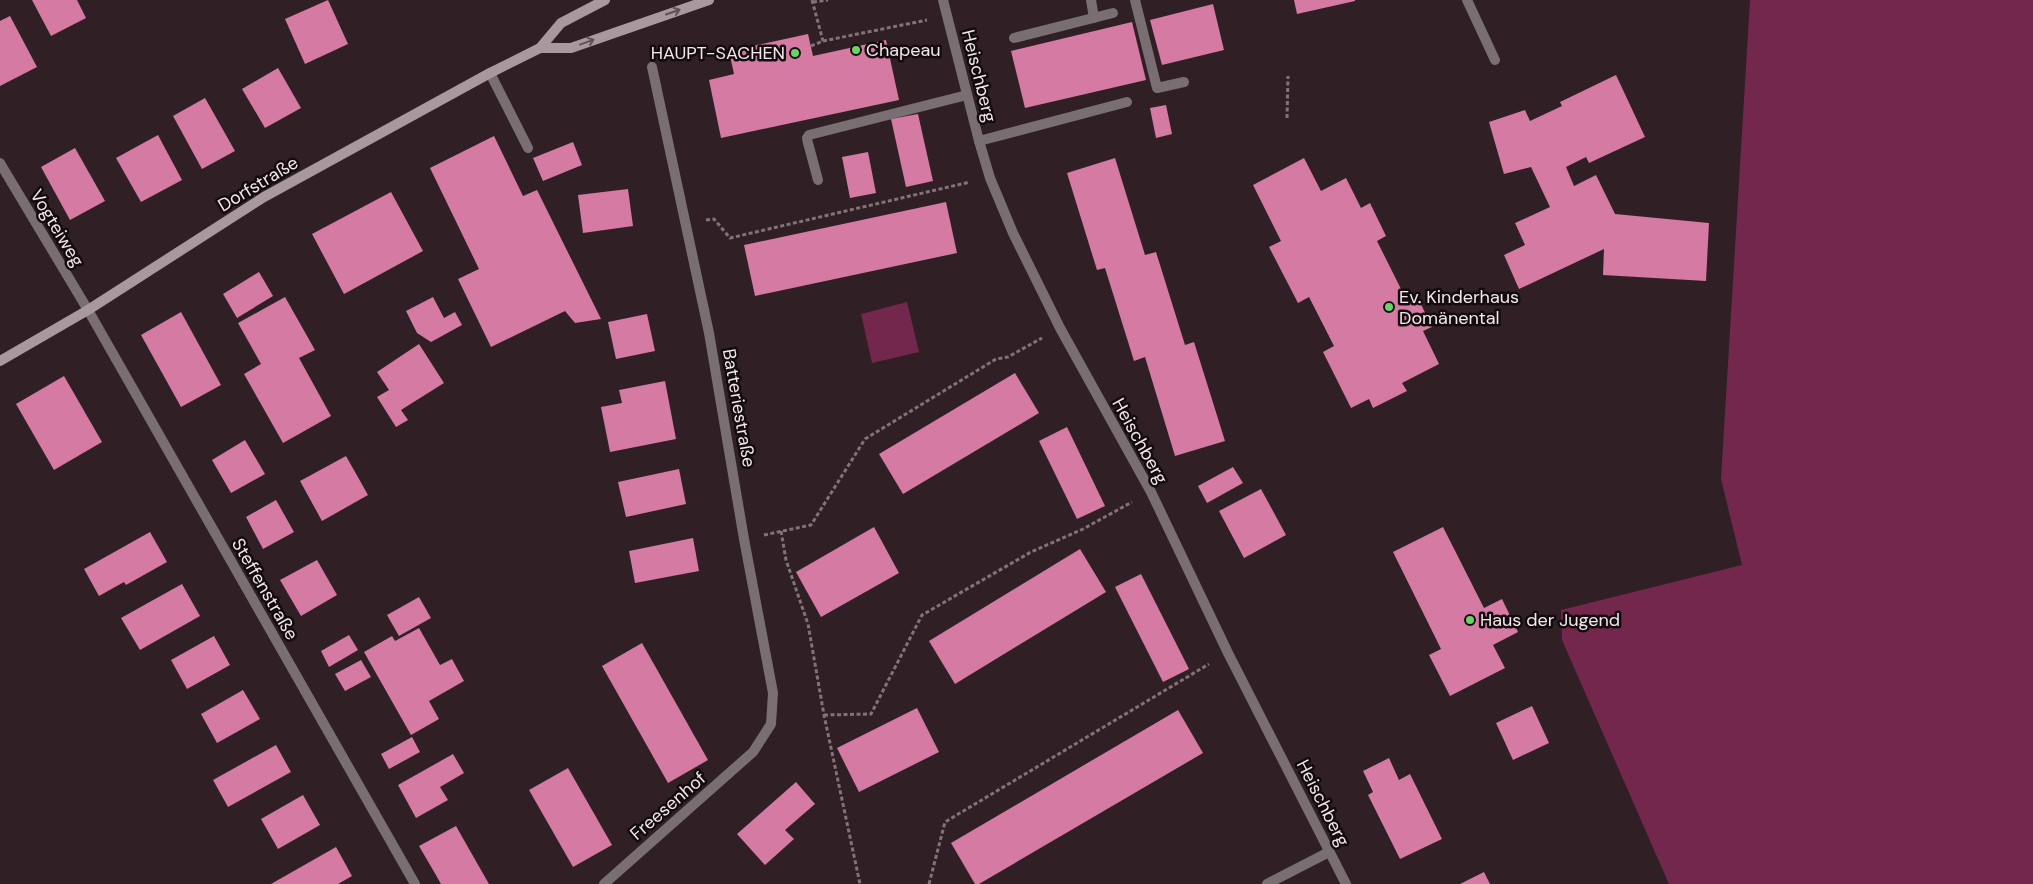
<svg xmlns="http://www.w3.org/2000/svg" width="2033" height="884" viewBox="0 0 2033 884" font-family="'DM Sans',sans-serif">
<style>
.green{fill:#73274c}
.building{fill:#d57aa2}
.lines{fill:none;stroke-linecap:round;stroke-linejoin:round}
.path{stroke:#827279;stroke-width:3;stroke-dasharray:4 2.5;stroke-linecap:butt}
.lane{stroke:#796f73;stroke-width:10}
.street{stroke:#796f73;stroke-width:10}
.secondary{stroke:#a9999f;stroke-width:10}
.oneway{stroke:#5e5257}
.poi-dot{fill:#68d465;stroke:#130c0f;stroke-width:2}
.labels{text-anchor:middle;dominant-baseline:central;stroke-width:5;stroke-linejoin:round;paint-order:stroke}
.poi-label{font-size:18px;fill:#f4e7ec;stroke:#130c0f;text-anchor:start}
.street-label{font-size:18px;fill:#f4e7ec;stroke:#130c0f}
</style>
<rect width="100%" height="100%" fill="#311f26"/>
<g class="green">
<path d="M1750 0H2033V884H1669L1562 640 1561 610 1742 565 1721 479Z"/>
<path d="M907 302 919 352 872 363 861 314Z"/>
</g>
<g class="building">
<path d="M32 0H77L86 18 51 36Z"/>
<path d="M328 0 348 44 305 64 285 19Z"/>
<path d="M1294 0H1355V1L1297 14Z"/>
<path d="M1213 4 1224 50 1162 65 1150 20Z"/>
<path d="M10 16 37 67 0 86V21Z"/>
<path d="M1132 22 1146 80 1025 108 1011 51Z"/>
<path d="M808 34 813 56 886 40 899 100 721 138 709 80 734 74 729 51Z"/>
<path d="M278 68 301 108 265 128 242 89Z"/>
<path d="M1616 75 1645 137 1589 163 1586 157 1566 167 1574 186 1596 175 1615 214 1709 223 1706 281 1603 275 1604 249 1519 289 1504 255 1525 245 1515 223 1550 207 1531 167 1504 174 1489 122 1525 110 1530 121 1562 106 1560 102Z"/>
<path d="M205 98 235 151 202 169 173 116Z"/>
<path d="M1166 105 1172 134 1156 138 1150 108Z"/>
<path d="M918 114 933 181 906 187 891 119Z"/>
<path d="M158 135 182 180 141 202 116 158Z"/>
<path d="M494 136 523 196 537 190 601 319 575 323 565 311 491 347 458 279 479 269 430 168Z"/>
<path d="M573 142 582 165 543 181 533 158Z"/>
<path d="M75 148 105 201 70 220 41 167Z"/>
<path d="M868 152 876 193 850 198 842 157Z"/>
<path d="M1115 158 1145 255 1156 252 1185 345 1194 342 1225 441 1175 456 1145 357 1134 361 1105 268 1097 270 1067 173Z"/>
<path d="M1304 158 1321 191 1346 178 1361 208 1370 203 1386 236 1377 241 1406 299 1416 294 1432 327 1423 331 1439 364 1402 383 1407 391 1373 408 1369 399 1351 408 1323 352 1334 346 1309 297 1298 303 1269 247 1281 241 1253 185Z"/>
<path d="M628 189 633 226 583 233 578 195Z"/>
<path d="M391 192 423 251 344 294 312 234Z"/>
<path d="M946 202 957 253 755 296 744 245Z"/>
<path d="M259 272 273 296 237 318 223 294Z"/>
<path d="M285 297 315 350 299 358 331 416 283 443 244 374 261 364 238 323Z"/>
<path d="M433 297 444 318 455 312 462 325 431 342 417 333 406 311Z"/>
<path d="M181 312 221 385 181 407 141 335Z"/>
<path d="M647 314 655 351 616 359 608 322Z"/>
<path d="M419 344 444 383 401 410 408 420 396 427 377 397 389 390 377 372Z"/>
<path d="M1015 373 1039 413 903 494 879 454Z"/>
<path d="M64 376 102 442 54 470 16 404Z"/>
<path d="M665 381 676 439 610 452 601 407 622 403 619 390Z"/>
<path d="M1067 427 1105 506 1077 519 1039 441Z"/>
<path d="M245 440 265 474 231 493 212 460Z"/>
<path d="M346 456 368 495 322 521 300 481Z"/>
<path d="M1233 467 1243 483 1207 503 1198 486Z"/>
<path d="M679 469 686 504 626 517 618 482Z"/>
<path d="M1261 489 1286 535 1244 558 1219 511Z"/>
<path d="M276 500 294 532 263 549 246 517Z"/>
<path d="M874 527 899 573 821 617 796 572Z"/>
<path d="M1443 527 1484 608 1502 599 1518 632 1493 645 1505 668 1450 696 1429 655 1441 649 1393 552Z"/>
<path d="M150 532 167 562 126 585 124 582 99 596 84 569Z"/>
<path d="M693 538 699 571 635 583 629 551Z"/>
<path d="M1080 549 1106 592 955 684 929 641Z"/>
<path d="M317 560 337 595 301 616 280 580Z"/>
<path d="M1141 574 1189 669 1163 682 1115 587Z"/>
<path d="M182 584 200 616 140 650 121 618Z"/>
<path d="M419 597 431 618 399 636 387 615Z"/>
<path d="M419 628 440 665 452 659 464 681 429 701 439 719 411 735 364 652 392 636 395 641Z"/>
<path d="M349 635 358 650 329 667 321 651Z"/>
<path d="M214 636 230 665 187 689 171 660Z"/>
<path d="M642 643 708 760 668 783 602 666Z"/>
<path d="M361 660 371 677 345 691 335 674Z"/>
<path d="M243 690 260 719 217 743 201 714Z"/>
<path d="M1532 706 1549 743 1513 760 1496 723Z"/>
<path d="M917 708 939 752 859 792 837 748Z"/>
<path d="M1178 710 1203 753 979 884H975L951 843Z"/>
<path d="M412 737 420 752 389 769 381 754Z"/>
<path d="M276 745 291 772 228 807 213 780Z"/>
<path d="M453 754 464 773 440 787 448 800 416 818 398 785Z"/>
<path d="M1389 758 1399 780 1410 774 1442 839 1400 859 1368 795 1373 792 1363 771Z"/>
<path d="M568 768 612 845 573 867 529 790Z"/>
<path d="M796 782 815 804 785 830 794 839 765 865 737 834Z"/>
<path d="M303 795 320 825 278 849 261 819Z"/>
<path d="M456 826 469 849 489 884H441L433 870 419 846Z"/>
<path d="M336 847 352 876 338 884H271Z"/>
<path d="M1484 872 1490 884H1460Z"/>
</g>
<g class="lines">
<g class="path">
<path d="M812 0 823 41"/>
<path d="M813 2 828 0"/>
<path d="M811 46 823 41 927 20"/>
<path d="M1287 118 1288 76"/>
<path d="M706 220 714 219 730 238 970 182"/>
<path d="M781 531 786 560 808 624 824 715 860 884"/>
<path d="M764 535 811 525 865 439 996 359 1008 357 1042 338"/>
<path d="M824 715 871 714 922 615 1031 552 1083 529 1132 502"/>
<path d="M929 884 945 822 1209 664"/>
</g>
<g class="lane">
<path d="M1091 0 1094 18"/>
<path d="M1135 0 1157 88 1184 82"/>
<path d="M1467 0 1495 60"/>
<path d="M1014 38 1113 13"/>
<path d="M490 73 528 148"/>
<path d="M979 141 1127 102"/>
<path d="M818 180 808 143 807 138 809 135 967 95"/>
</g>
<g class="street">
<path d="M943 0 979 141 990 178 1013 233 1060 328 1151 492 1228 653 1346 884"/>
<path d="M0 163 88 310 415 884"/>
<path d="M604 884 753 752 771 724 773 693 744 539 709 333 652 67"/>
<path d="M1267 884 1329 852"/>
</g>
<g class="secondary">
<path d="M540 48H571L709 0"/>
<path d="M0 361 88 310 264 197 490 73 540 48 561 23 605 0"/>
</g>
</g>
<defs><path id="oneway-shaft" d="M-6 0H5M1.5-3L5.5 0L1.5 3" fill="none" stroke-width="1.6" stroke-linecap="round" stroke-linejoin="round" transform="scale(1.25)"/></defs>
<g class="oneway">
<use href="#oneway-shaft" transform="translate(673 12) rotate(-19)"/>
<use href="#oneway-shaft" transform="translate(587 42) rotate(-20)"/>
</g>
<g class="poi-dot">
<circle cx="856" cy="50" r="5"/>
<circle cx="795" cy="53" r="5"/>
<circle cx="1389" cy="307" r="5"/>
<circle cx="1470" cy="620" r="5"/>
</g>
<g class="labels">
<g class="poi-label">
<text x="866" y="50">Chapeau</text>
<text x="785" y="53" text-anchor="end">HAUPT-SACHEN</text>
<text x="1399" y="297">Ev. Kinderhaus<tspan x="1399" dy="21">Domänental</tspan></text>
<text x="1480" y="620">Haus der Jugend</text>
</g>
<g class="street-label">
<text transform="translate(979 76) rotate(76)">Heischberg</text>
<text transform="translate(258 184) rotate(-31)">Dorfstraße</text>
<text transform="translate(57 228) rotate(59)">Vogteiweg</text>
<text transform="translate(739 408) rotate(80)">Batteriestraße</text>
<text transform="translate(1140 441) rotate(61)">Heischberg</text>
<text transform="translate(265 589) rotate(60)">Steffenstraße</text>
<text transform="translate(1323 803) rotate(63)">Heischberg</text>
<text transform="translate(668 806) rotate(-41)">Freesenhof</text>
</g>
</g>
</svg>
